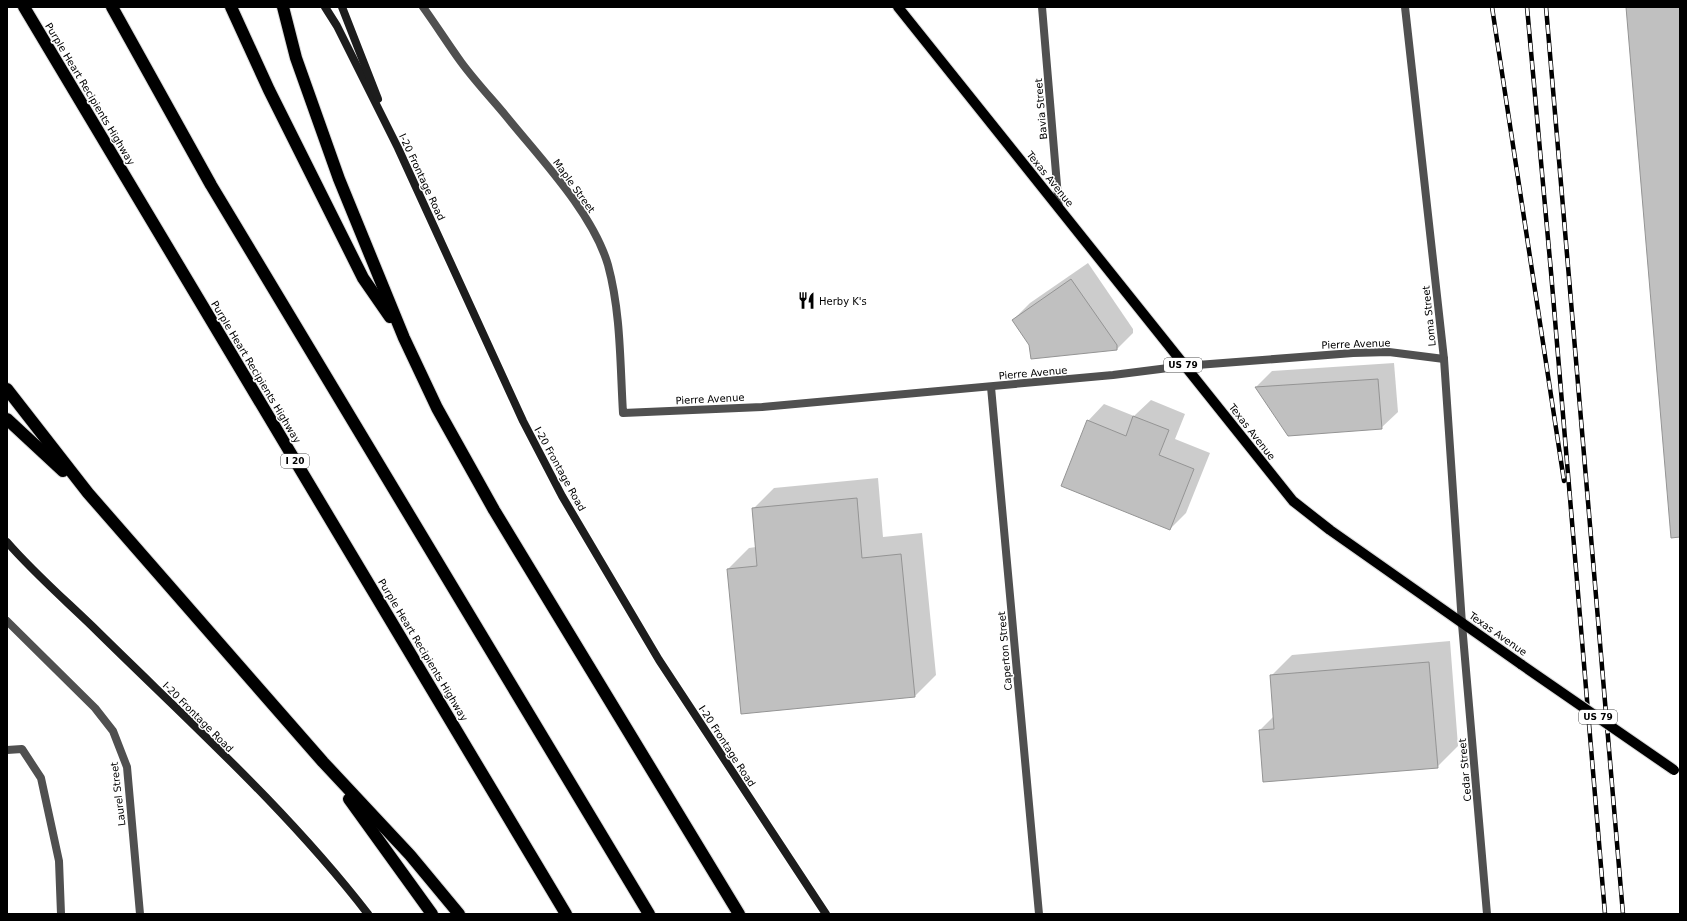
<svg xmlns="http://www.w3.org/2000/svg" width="1687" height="921" viewBox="0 0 1687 921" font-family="'DejaVu Sans',sans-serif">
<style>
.shadow{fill:#0003}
.building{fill:#c0c0c0;stroke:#949494}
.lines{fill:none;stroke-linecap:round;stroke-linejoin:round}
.primary-casing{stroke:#dbdbdb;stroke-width:12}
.highway-casing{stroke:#dbdbdb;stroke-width:14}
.lane{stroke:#505050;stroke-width:8}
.street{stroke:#505050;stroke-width:8}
.secondary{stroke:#1d1d1d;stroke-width:8}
.primary{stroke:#000;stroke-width:10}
.highway{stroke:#000;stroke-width:12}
.rail-casing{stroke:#000;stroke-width:4.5}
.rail{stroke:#fff;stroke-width:3;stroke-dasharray:9;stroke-linecap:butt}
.primary-bridge-casing{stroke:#dbdbdb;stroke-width:12;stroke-linecap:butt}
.primary-bridge{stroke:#000;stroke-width:10}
.labels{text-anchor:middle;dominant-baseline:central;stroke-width:3;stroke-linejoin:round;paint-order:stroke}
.shield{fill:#fff;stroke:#4c4c4c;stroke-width:1}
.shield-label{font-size:9px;font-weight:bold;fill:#000}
.street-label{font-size:10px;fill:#000;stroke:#fff}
.poi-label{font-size:10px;fill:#000;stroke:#fff;text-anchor:start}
</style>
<rect width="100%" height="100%" fill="#fff"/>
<g class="shadow">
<path d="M1088 263 1133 329V333L1117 349 1030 345 1013 320 1030 303Z"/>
<path d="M1394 363 1398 412 1381 428 1256 387 1272 371Z"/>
<path d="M1151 400 1185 414 1175 439 1210 453 1186 513 1170 529 1088 421 1104 404 1134 416Z"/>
<path d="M878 478 883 537 922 533 936 675 915 696 728 569 749 548 756 547 753 509 774 488Z"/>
<path d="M1450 641 1458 746 1437 767 1260 730 1274 716 1271 676 1292 655Z"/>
</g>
<g class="building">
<path d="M1626 7H1680V537L1671 538Z"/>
<path d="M1071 279 1117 345V350L1031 359 1029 345 1012 320Z"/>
<path d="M1378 379 1382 429 1288 436 1255 387Z"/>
<path d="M1133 416 1169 430 1159 455 1194 469 1170 530 1061 486 1087 420 1126 436Z"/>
<path d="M857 498 862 558 901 554 915 697 741 714 727 569 757 566 752 508Z"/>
<path d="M1429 662 1438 768 1263 782 1259 730 1274 729 1270 675Z"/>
</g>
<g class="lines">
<defs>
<path id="primary" d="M898 7 1293 501 1330 530 1522 665"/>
<g id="highway">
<path d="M24 7 566 914"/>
<path d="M112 7 211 185 649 914"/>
<path d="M231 7 269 90 363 278 390 317"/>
<path d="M283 7 296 58 339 179 404 338 437 408 494 510 739 914"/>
<path d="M7 389 88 493 323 762 410 855 459 914"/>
<path d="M7 419 63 471"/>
<path d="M349 799 432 914"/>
</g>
</defs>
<use href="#primary" class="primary-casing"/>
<use href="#highway" class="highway-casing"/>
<path class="lane" d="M7 750 22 749 41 778 59 861 61 914"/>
<g class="street">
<path d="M423 7C436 25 448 44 461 62 475 81 491 98 506 116 540 158 593 213 608 265 621 313 620 364 623 413L762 407 1113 375 1184 366 1353 353 1389 352 1444 359"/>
<path d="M1042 7 1059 209"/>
<path d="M1405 7 1444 359 1462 624 1487 914"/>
<path d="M991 387 1039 914"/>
<path d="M7 621 95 708 113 731 127 767 140 914"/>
</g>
<g class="secondary">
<path d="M325 7 337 26 398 148 523 421 562 496 659 660 826 914"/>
<path d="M342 7 378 99"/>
<path d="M7 542C33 572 64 599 93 627 187 720 287 809 368 914"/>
</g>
<use href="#primary" class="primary"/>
<use href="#highway" class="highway"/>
<defs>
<g id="rail">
<path d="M1492 7 1564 481"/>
<path d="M1527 7 1551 272 1605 914"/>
<path d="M1546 7 1623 914"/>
</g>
</defs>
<use href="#rail" class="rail-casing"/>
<use href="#rail" class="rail"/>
<defs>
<path id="primary-bridge" d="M1522 665 1674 770"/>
</defs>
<use href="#primary-bridge" class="primary-bridge-casing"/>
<use href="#primary-bridge" class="primary-bridge"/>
</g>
<defs>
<symbol id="restaurant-bare" viewBox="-9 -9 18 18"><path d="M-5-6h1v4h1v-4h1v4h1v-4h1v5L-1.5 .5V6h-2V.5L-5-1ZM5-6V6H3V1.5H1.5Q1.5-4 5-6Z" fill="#000" stroke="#fff" stroke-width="2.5" paint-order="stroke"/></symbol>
</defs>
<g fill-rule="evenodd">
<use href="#restaurant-bare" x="794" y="288" width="25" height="25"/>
</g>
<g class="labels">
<g class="shield">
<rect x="1164" y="358" width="38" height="14" rx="3"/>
<rect x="281" y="454" width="28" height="14" rx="3"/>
<rect x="1579" y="710" width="38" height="14" rx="3"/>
</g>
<g class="shield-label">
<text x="1183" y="365">US 79</text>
<text x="295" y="461">I 20</text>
<text x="1598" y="717">US 79</text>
</g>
<g class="street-label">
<text transform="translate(90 94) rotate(59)">Purple Heart Recipients Highway</text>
<text transform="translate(1041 109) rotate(-95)">Bavia Street</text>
<text transform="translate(422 177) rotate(65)">I-20 Frontage Road</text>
<text transform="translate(1050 179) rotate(51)">Texas Avenue</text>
<text transform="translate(574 186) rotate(54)">Maple Street</text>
<text transform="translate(1429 316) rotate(-96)">Loma Street</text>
<text transform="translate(1356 344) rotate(-2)">Pierre Avenue</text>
<text transform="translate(256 372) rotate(59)">Purple Heart Recipients Highway</text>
<text transform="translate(1033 373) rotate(-5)">Pierre Avenue</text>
<text transform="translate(710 399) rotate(-3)">Pierre Avenue</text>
<text transform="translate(1252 432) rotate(52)">Texas Avenue</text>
<text transform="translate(560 469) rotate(61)">I-20 Frontage Road</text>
<text transform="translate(1498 634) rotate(35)">Texas Avenue</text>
<text transform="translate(423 650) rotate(59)">Purple Heart Recipients Highway</text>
<text transform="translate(1005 651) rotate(-95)">Caperton Street</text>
<text transform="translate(198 717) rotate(45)">I-20 Frontage Road</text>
<text transform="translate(727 746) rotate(57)">I-20 Frontage Road</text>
<text transform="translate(1465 770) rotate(-95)">Cedar Street</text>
<text transform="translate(118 794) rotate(-97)">Laurel Street</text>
</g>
<g class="poi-label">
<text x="819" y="301">Herby K's</text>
</g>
</g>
<rect width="1687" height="921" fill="none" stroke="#000000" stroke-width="16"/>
</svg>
